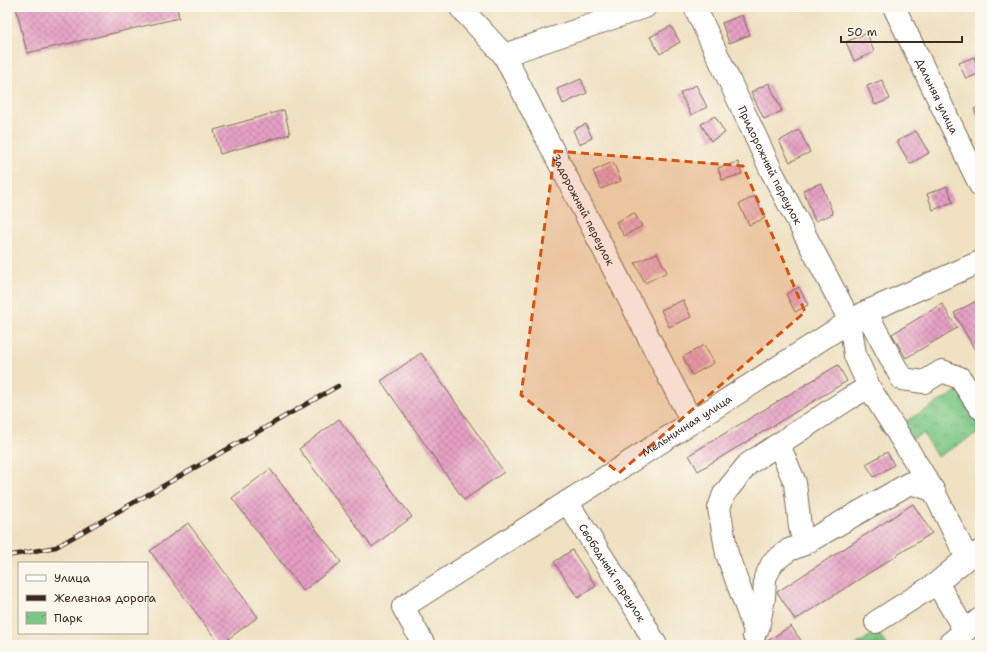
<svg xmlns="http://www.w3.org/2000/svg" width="987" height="652" viewBox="0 0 987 652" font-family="'Shantell Sans',sans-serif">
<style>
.park{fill:url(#park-crowns);stroke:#5c7852}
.building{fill:url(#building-cross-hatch)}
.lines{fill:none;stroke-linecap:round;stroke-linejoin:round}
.minor-casing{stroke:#7a6a57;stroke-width:24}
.minor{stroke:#fff;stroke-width:22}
.rail-casing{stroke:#3b2a1e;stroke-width:4.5}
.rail{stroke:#fbf7ec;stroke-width:3;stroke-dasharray:9;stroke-linecap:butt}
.marked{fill:#d7540e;fill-opacity:0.2;stroke:#d7540e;stroke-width:3;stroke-dasharray:8 5;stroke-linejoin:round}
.labels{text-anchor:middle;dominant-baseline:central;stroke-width:3;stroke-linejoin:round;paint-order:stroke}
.street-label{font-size:11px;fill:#3b2a1e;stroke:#fbf7ec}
</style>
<defs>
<pattern id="park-crowns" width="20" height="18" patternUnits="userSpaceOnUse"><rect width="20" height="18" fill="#7cc785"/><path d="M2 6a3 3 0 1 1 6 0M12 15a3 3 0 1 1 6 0" fill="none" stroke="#67a26c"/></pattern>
<pattern id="building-cross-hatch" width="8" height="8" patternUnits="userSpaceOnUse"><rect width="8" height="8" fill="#e6a0c5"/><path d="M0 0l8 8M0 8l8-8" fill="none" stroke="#bc839f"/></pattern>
</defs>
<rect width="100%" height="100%" fill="#fbf7ec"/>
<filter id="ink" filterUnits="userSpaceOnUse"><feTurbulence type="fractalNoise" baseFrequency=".025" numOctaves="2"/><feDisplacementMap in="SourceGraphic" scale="8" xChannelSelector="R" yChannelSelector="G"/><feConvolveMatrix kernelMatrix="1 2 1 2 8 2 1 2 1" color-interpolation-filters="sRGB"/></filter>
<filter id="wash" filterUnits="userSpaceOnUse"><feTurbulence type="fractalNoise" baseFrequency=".012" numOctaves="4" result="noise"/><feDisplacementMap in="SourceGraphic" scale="16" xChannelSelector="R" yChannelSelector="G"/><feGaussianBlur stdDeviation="0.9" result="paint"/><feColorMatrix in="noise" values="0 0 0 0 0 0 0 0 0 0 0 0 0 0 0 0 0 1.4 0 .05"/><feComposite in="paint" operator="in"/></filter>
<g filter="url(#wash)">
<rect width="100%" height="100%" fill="#efe1c2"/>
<g class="park">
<path d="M959 390 980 426V432L937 457 923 433 912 439 903 423Z"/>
<path d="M877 631 887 645H856Z"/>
</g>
<g id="blocks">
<g class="building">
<path d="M16 7H177L179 18 27 53Z"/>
<path d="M742 15 750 35 729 43 722 23Z"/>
<path d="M671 26 680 42 660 54 650 37Z"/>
<path d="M867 33 874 52 854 61 846 42Z"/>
<path d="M974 57 980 73 966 79 959 63Z"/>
<path d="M581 79 587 93 563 104 557 89Z"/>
<path d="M882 80 890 99 875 105 867 86Z"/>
<path d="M769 83 782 111 764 119 751 92Z"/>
<path d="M696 85 707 107 691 115 680 93Z"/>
<path d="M980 106V121L974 109Z"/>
<path d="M284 110 290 134 220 154 214 130Z"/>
<path d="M715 116 725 133 711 141 701 124Z"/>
<path d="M586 124 592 138 579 144 573 130Z"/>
<path d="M799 130 810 152 790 162 779 141Z"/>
<path d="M916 131 929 153 910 164 897 141Z"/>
<path d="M613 162 621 181 601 189 593 171Z"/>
<path d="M738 162 742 174 722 180 718 168Z"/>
<path d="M821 183 833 214 815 221 803 190Z"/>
<path d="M947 186 953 202 933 210 927 194Z"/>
<path d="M755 196 765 218 749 225 739 204Z"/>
<path d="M634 213 642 226 624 236 616 222Z"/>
<path d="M657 253 667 272 645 283 635 263Z"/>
<path d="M799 287 808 305 795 312 786 294Z"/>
<path d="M980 299V359L954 313Z"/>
<path d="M683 300 691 317 669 327 661 310Z"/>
<path d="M942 304 957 328 906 358 892 334Z"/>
<path d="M704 345 714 363 692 375 683 357Z"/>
<path d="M421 353 504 472 464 500 381 381Z"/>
<path d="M838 365 847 381 698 471 689 455Z"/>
<path d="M339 419 412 517 372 547 299 449Z"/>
<path d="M887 452 894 465 874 477 866 464Z"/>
<path d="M270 469 341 562 303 591 232 498Z"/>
<path d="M913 504 932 533 795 620 777 592Z"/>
<path d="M188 523 258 617 220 645 150 551Z"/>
<path d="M572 550 596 586 578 598 554 562Z"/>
<path d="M791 626 804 645H761Z"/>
</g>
</g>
</g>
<g filter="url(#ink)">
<use href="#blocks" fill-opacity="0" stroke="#7a6a57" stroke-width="1"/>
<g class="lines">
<defs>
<g id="minor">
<path id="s1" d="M460 7 504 55 692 422"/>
<path id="s2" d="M695 7 772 172 850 321 855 355 869 387 848 399 748 464 724 494 719 508 727 554 755 631"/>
<path id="s3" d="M894 7 980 185"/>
<path d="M504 55 645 7"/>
<path d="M866 312 902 379 924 382 942 371 960 378 980 408"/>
<path d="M869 387 933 490"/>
<path id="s4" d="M567 502 637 611 656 645"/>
<path d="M804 544 910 483 933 490 967 558"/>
<path d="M937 583 965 631"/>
<path d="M876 622 937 583 967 558 979 552"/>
<path d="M754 636 755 631 758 628 764 598 765 578 773 562 789 550 804 544 800 527 795 483 779 445"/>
<path id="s5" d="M424 645 403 607 850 321 866 312 980 262"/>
<path d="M949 645 950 643 980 619"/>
</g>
</defs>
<use href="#minor" class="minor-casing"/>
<use href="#minor" class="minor"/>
<defs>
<path id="rail" d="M7 556 56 547 338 386"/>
</defs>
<use href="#rail" class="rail-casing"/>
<use href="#rail" class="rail"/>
</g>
</g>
<path class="marked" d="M555 151 743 166 805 312 619 473 521 395Z"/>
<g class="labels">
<g class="street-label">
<text stroke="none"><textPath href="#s3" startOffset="99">Дальняя улица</textPath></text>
<text stroke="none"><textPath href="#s2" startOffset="175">Придорожный переулок</textPath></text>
<text stroke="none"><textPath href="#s1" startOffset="239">Задорожный переулок</textPath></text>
<text stroke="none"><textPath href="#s5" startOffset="380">Мельничная улица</textPath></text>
<text stroke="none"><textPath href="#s4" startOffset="84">Свободный переулок</textPath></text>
</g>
</g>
<rect width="987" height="652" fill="none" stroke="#fbf7ec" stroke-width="24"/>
<rect x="18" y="562" width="130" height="72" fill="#fbf7ec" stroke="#aea59a"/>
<rect x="26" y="575" width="20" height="6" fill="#ffffff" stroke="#aea59a"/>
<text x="54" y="582" font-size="12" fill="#3b2a1e">Улица</text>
<rect x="26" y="595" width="20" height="6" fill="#3b2a1e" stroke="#aea59a"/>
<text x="54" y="602" font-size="12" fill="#3b2a1e">Железная дорога</text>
<rect x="26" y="612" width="20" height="12" fill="url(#park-crowns)" stroke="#aea59a"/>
<text x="54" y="622" font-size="12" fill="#3b2a1e">Парк</text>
<path d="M841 36v6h121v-6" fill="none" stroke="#3b2a1e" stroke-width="2"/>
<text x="847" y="36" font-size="12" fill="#3b2a1e" stroke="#fbf7ec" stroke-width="3" paint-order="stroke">50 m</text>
</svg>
